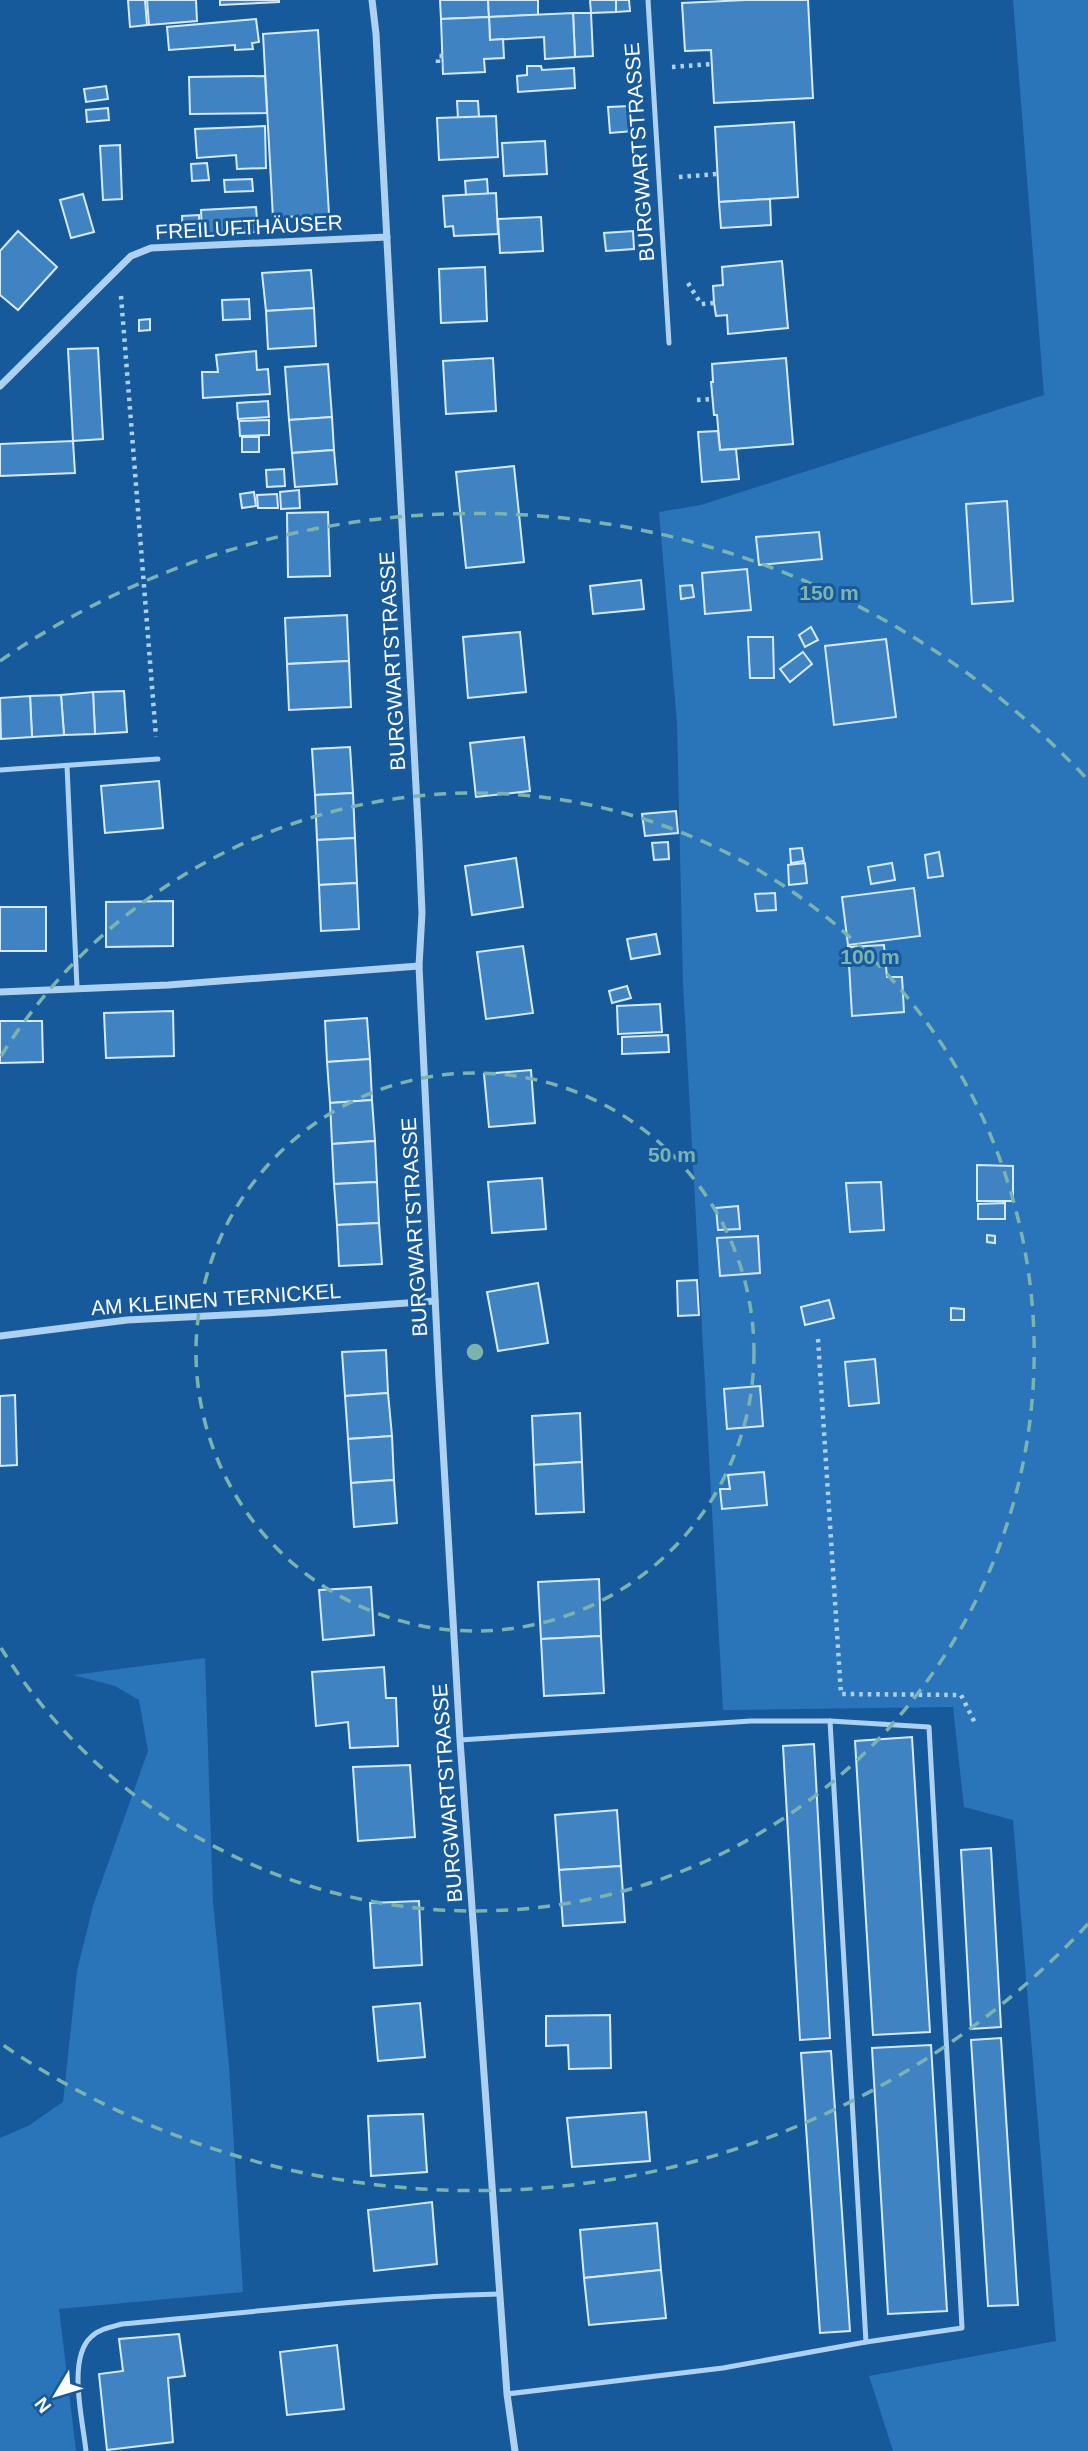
<svg xmlns="http://www.w3.org/2000/svg" width="1088" height="2451" viewBox="0 0 1088 2451" font-family="Helvetica,sans-serif">
<style>
.green{fill:#2a74ba}
.building{fill:#4083c3;stroke:#d6eafc;stroke-width:2}
.lines{fill:none;stroke-linecap:round;stroke-linejoin:round}
.path{stroke:#aed1f2;stroke-width:4.5;stroke-dasharray:3.5 5;stroke-linecap:butt}
.lane{stroke:#aed1f2;stroke-width:5}
.street{stroke:#aed1f2;stroke-width:7}
.ring{fill:none;stroke:#7bb4af;stroke-width:3.5;stroke-dasharray:12 9}
.labels{text-anchor:middle;dominant-baseline:central;stroke-width:6;stroke-linejoin:round;paint-order:stroke}
.street-label{font-size:21px;fill:#fff;stroke:#175a9c}
.centre{fill:#7bb4af;stroke:#175a9c;stroke-width:3.5}
.ring-label{font-size:21px;text-anchor:middle;font-weight:bold;fill:#7bb4af;stroke:#175a9c;stroke-width:6;stroke-linejoin:round;paint-order:stroke}
</style>
<rect width="100%" height="100%" fill="#175a9c"/>
<g class="green">
<path d="M1013 0H1088V2451H893L869 2376 1056 2341 1013 1820 964 1807 953 1707 723 1710 683 983 677 723 659 512 701 505 1044 395Z"/>
<path d="M205 1658 213 1902 229 2066 243 2292 59 2309 76 2451H0V2138L28 2126 63 2102 77 1971 93 1906 148 1751 139 1700 115 1686 73 1675Z"/>
</g>
<g class="building">
<path d="M128 0H145L147 25 130 27Z"/>
<path d="M147 0H196L197 21 149 25Z"/>
<path d="M220 0H279V2L220 5Z"/>
<path d="M440 0H488L489 17 441 19Z"/>
<path d="M488 0H538V15L489 17Z"/>
<path d="M590 0H616V12L591 13Z"/>
<path d="M616 0H629L630 11 616 12Z"/>
<path d="M746 0H808L813 98 714 103 711 50 685 51 682 3Z"/>
<path d="M573 13H591L593 56 575 57Z"/>
<path d="M573 13 575 57 545 59 544 37 490 40 489 17Z"/>
<path d="M489 17 490 40 503 39 504 58 484 59 485 72 443 74 441 19Z"/>
<path d="M256 19 259 42 252 43 253 49 235 50V45L169 50 167 27Z"/>
<path d="M318 30 329 214 273 218 263 34Z"/>
<path d="M527 66H541L542 70 574 68 575 88 518 92 517 76 527 75Z"/>
<path d="M265 76 267 113 190 114 189 77Z"/>
<path d="M106 86 108 99 86 102 84 89Z"/>
<path d="M457 101H478L479 117 458 118Z"/>
<path d="M631 106 633 131 610 133 608 107Z"/>
<path d="M108 108 109 120 87 122 86 110Z"/>
<path d="M496 116 498 157 439 160 437 118Z"/>
<path d="M794 122 798 197 719 202 715 127Z"/>
<path d="M265 126 266 168 237 169 236 155 197 158 195 129Z"/>
<path d="M545 141 547 174 504 176 502 143Z"/>
<path d="M120 145 122 199 103 200 100 146Z"/>
<path d="M207 163 209 180 192 181 191 164Z"/>
<path d="M252 179 253 191 225 192 224 180Z"/>
<path d="M487 179 488 194 466 195 465 181Z"/>
<path d="M496 193 498 234 454 236 453 226 445 227 443 196Z"/>
<path d="M83 194 94 232 71 238 60 200Z"/>
<path d="M770 199 771 225 721 228 719 202Z"/>
<path d="M256 207 258 232 202 235 201 210Z"/>
<path d="M199 215V234L183 235 182 216Z"/>
<path d="M541 217 543 251 500 253 498 219Z"/>
<path d="M18 231 57 267 18 310 0 295V251Z"/>
<path d="M633 231 634 249 606 251 604 233Z"/>
<path d="M782 261 788 328 728 334 727 315 716 316 714 303 713 286 723 285 722 267Z"/>
<path d="M485 267 487 321 441 323 439 269Z"/>
<path d="M311 270 314 308 266 311 262 273Z"/>
<path d="M249 299 250 319 223 320 222 300Z"/>
<path d="M314 308 316 346 268 349 266 311Z"/>
<path d="M150 319V330L139 331V320Z"/>
<path d="M98 348 103 439 73 441 68 349Z"/>
<path d="M256 351 257 370 268 369 270 394 203 398 202 372H218L216 355Z"/>
<path d="M493 358 496 411 446 414 443 361Z"/>
<path d="M786 358 793 444 720 450 717 415H714L711 382H713L712 364Z"/>
<path d="M328 364 332 417 289 420 285 367Z"/>
<path d="M268 401 269 417 238 419 237 403Z"/>
<path d="M332 417 334 450 292 453 289 420Z"/>
<path d="M269 420V435L240 436 239 421Z"/>
<path d="M718 431 720 450 736 449 739 479 702 482 698 432Z"/>
<rect x="242" y="437" width="17" height="15"/>
<path d="M73 441 75 473 0 476V444Z"/>
<path d="M334 450 337 484 295 487 292 453Z"/>
<path d="M514 466 524 562 466 568 456 472Z"/>
<path d="M284 469 285 486 267 487 266 470Z"/>
<path d="M299 490 300 508 281 509 280 492Z"/>
<path d="M254 492 256 506 242 508 240 494Z"/>
<path d="M277 494 278 508H258L257 495Z"/>
<path d="M1007 501 1013 601 972 604 966 504Z"/>
<path d="M328 512 330 576 288 577 287 513Z"/>
<path d="M819 532 822 559 759 565 756 537Z"/>
<path d="M747 569 751 610 705 614 702 573Z"/>
<path d="M641 580 644 609 593 614 590 586Z"/>
<path d="M692 585 694 597 681 599 680 586Z"/>
<path d="M347 615 349 661 287 664 285 618Z"/>
<path d="M811 627 818 640 805 647 799 635Z"/>
<path d="M520 632 526 692 468 698 463 637Z"/>
<path d="M748 637H773L774 678H750Z"/>
<path d="M886 639 896 717 834 725 825 646Z"/>
<path d="M803 652 812 664 790 682 780 669Z"/>
<path d="M349 661 351 707 289 710 287 664Z"/>
<path d="M124 691 127 732 95 734 93 692Z"/>
<path d="M93 692 95 734 64 735 61 695Z"/>
<path d="M61 695 64 735 32 737 30 696Z"/>
<path d="M30 696 32 737 1 739 0 698Z"/>
<path d="M524 737 530 791 476 797 470 743Z"/>
<path d="M350 747 353 793 315 795 312 749Z"/>
<path d="M159 781 163 828 105 833 101 786Z"/>
<path d="M353 793 355 838 317 840 315 795Z"/>
<path d="M676 811 678 833 645 836 642 814Z"/>
<path d="M355 838 357 883 319 885 317 840Z"/>
<path d="M668 842 669 859 654 860 652 843Z"/>
<path d="M802 848 804 861 791 863 790 849Z"/>
<path d="M939 852 943 876 928 878 925 855Z"/>
<path d="M516 858 523 907 472 915 465 866Z"/>
<path d="M805 863 807 883 789 885 788 865Z"/>
<path d="M892 863 895 880 871 884 868 867Z"/>
<path d="M357 883 359 929 321 931 319 885Z"/>
<path d="M914 888 920 936 848 945 842 897Z"/>
<path d="M775 893 776 910 757 911 755 894Z"/>
<path d="M173 901V946L106 947V902Z"/>
<rect x="0" y="907" width="46" height="44"/>
<path d="M656 934 660 954 631 959 627 939Z"/>
<path d="M884 945 887 977H902L904 1012 852 1016 848 947Z"/>
<path d="M523 946 533 1013 486 1019 477 952Z"/>
<path d="M627 986 631 998 612 1003 609 991Z"/>
<path d="M660 1004 662 1032 618 1034 617 1006Z"/>
<path d="M173 1011 174 1056 106 1058 104 1013Z"/>
<path d="M367 1018 370 1059 327 1062 325 1021Z"/>
<path d="M0 1021H42L43 1062 0 1063Z"/>
<path d="M668 1035 669 1052 622 1054V1037Z"/>
<path d="M370 1059 372 1100 330 1103 327 1062Z"/>
<path d="M531 1070 535 1123 489 1127 484 1074Z"/>
<path d="M372 1100 375 1141 332 1144 330 1103Z"/>
<path d="M375 1141 377 1182 334 1184 332 1144Z"/>
<path d="M977 1165 1013 1166V1201H977Z"/>
<path d="M542 1178 546 1229 492 1233 488 1182Z"/>
<path d="M377 1182 379 1223 337 1225 334 1184Z"/>
<path d="M881 1182 884 1230 850 1232 846 1183Z"/>
<path d="M1005 1203V1219H978V1204Z"/>
<path d="M738 1206 740 1229 718 1230 716 1208Z"/>
<path d="M379 1223 382 1264 339 1266 337 1225Z"/>
<path d="M987 1235 995 1236V1243L987 1242Z"/>
<path d="M758 1236 760 1273 720 1276 717 1238Z"/>
<path d="M697 1280 699 1315 678 1316 677 1281Z"/>
<path d="M538 1283 548 1343 498 1351 487 1292Z"/>
<path d="M829 1300 834 1318 805 1325 801 1307Z"/>
<path d="M951 1308 964 1309V1320H951Z"/>
<path d="M386 1350 388 1393 345 1396 342 1352Z"/>
<path d="M875 1359 879 1403 849 1406 845 1362Z"/>
<path d="M760 1386 763 1426 727 1429 724 1389Z"/>
<path d="M388 1393 392 1436 348 1439 345 1396Z"/>
<path d="M15 1395 17 1465 0 1466V1396Z"/>
<path d="M580 1413 582 1462 534 1465 532 1416Z"/>
<path d="M392 1436 394 1480 351 1483 348 1439Z"/>
<path d="M582 1462 584 1512 536 1514 534 1465Z"/>
<path d="M764 1472 767 1505 722 1509 720 1489H730L728 1475Z"/>
<path d="M394 1480 397 1523 354 1527 351 1483Z"/>
<path d="M599 1579 601 1636 541 1639 538 1582Z"/>
<path d="M371 1587 374 1635 323 1640 319 1590Z"/>
<path d="M601 1636 604 1693 544 1696 541 1639Z"/>
<path d="M384 1667 386 1698H396L398 1746 350 1748 348 1722 316 1726 312 1672Z"/>
<path d="M912 1737 930 2032 873 2035 855 1741Z"/>
<path d="M814 1744 830 2038 800 2040 783 1746Z"/>
<path d="M410 1765 415 1837 358 1841 353 1767Z"/>
<path d="M617 1810 621 1866 559 1870 555 1815Z"/>
<path d="M991 1848 1001 2027 971 2029 961 1850Z"/>
<path d="M621 1866 625 1922 563 1926 559 1870Z"/>
<path d="M419 1901 422 1965 374 1968 370 1903Z"/>
<path d="M420 2003 425 2057 378 2061 373 2007Z"/>
<path d="M610 2015 611 2068 569 2069 568 2045 546 2046V2016Z"/>
<path d="M1001 2038 1018 2305 988 2306 971 2040Z"/>
<path d="M931 2045 947 2311 888 2314 872 2048Z"/>
<path d="M831 2051 850 2331 820 2333 801 2053Z"/>
<path d="M646 2112 650 2161 572 2167 567 2118Z"/>
<path d="M423 2114 427 2172 371 2176 368 2116Z"/>
<path d="M432 2202 437 2264 374 2271 368 2210Z"/>
<path d="M657 2223 661 2270 584 2278 580 2230Z"/>
<path d="M661 2270 666 2318 589 2325 584 2278Z"/>
<path d="M179 2334 185 2376 168 2378 173 2442 107 2450 99 2374 123 2371 119 2339Z"/>
<path d="M337 2345 344 2409 287 2415 280 2352Z"/>
</g>
<g class="lines">
<g class="path">
<path d="M443 56H438V64H443"/>
<path d="M672 67 712 64"/>
<path d="M679 177 717 174"/>
<path d="M688 283 701 304 714 303"/>
<path d="M121 296 156 737"/>
<path d="M697 400 712 399"/>
<path d="M818 1339 841 1694 961 1695 976 1725"/>
</g>
<g class="lane">
<path d="M648 0 669 343"/>
<path d="M67 766 77 988"/>
<path d="M0 770 158 759"/>
<path d="M830 1721 866 2342"/>
<path d="M460 1740 751 1721H830L929 1727 962 2328 866 2342 723 2368 507 2394"/>
<path d="M86 2451C83 2421 67 2359 91 2337 99 2329 111 2327 122 2324 247 2313 373 2297 500 2294"/>
</g>
<g class="street">
<path d="M372 0 376 34 419 843 422 913 419 966 439 1379 460 1740 507 2394 515 2451"/>
<path d="M0 386 131 256 151 248 387 237"/>
<path d="M0 992 168 985 419 966"/>
<path d="M0 1336 127 1320 266 1313 435 1301"/>
</g>
</g>
<g class="ring">
<circle cx="475" cy="1352" r="279"/>
<path d="M1 1056A559 559 0 1 1 1 1648"/>
<path d="M1088 1924A838 838 0 0 1 0 2043M0 661A838 838 0 0 1 1088 780"/>
</g>
<g class="labels">
<g class="street-label">
<text transform="translate(639 152) rotate(-94)">BURGWARTSTRASSE</text>
<text transform="translate(249 227) rotate(-3)">FREILUFTHÄUSER</text>
<text transform="translate(392 661) rotate(-93)">BURGWARTSTRASSE</text>
<text transform="translate(414 1227) rotate(-93)">BURGWARTSTRASSE</text>
<text transform="translate(216 1299) rotate(-4)">AM KLEINEN TERNICKEL</text>
<text transform="translate(447 1793) rotate(-94)">BURGWARTSTRASSE</text>
</g>
</g>
<circle cx="475" cy="1352" r="10" class="centre"/>
<g class="ring-label">
<text x="829" y="600">150 m</text>
<text x="870" y="964">100 m</text>
<text x="672" y="1162">50 m</text>
</g>
<g transform="translate(56 2395) rotate(232)" stroke="#175a9c" stroke-width="5" paint-order="stroke">
<path d="M0-5L12 26L0 18L-12 26Z" fill="#ffffff"/>
<text y="-10" font-size="19" font-weight="bold" text-anchor="middle" fill="#ffffff">N</text>
</g>
</svg>
